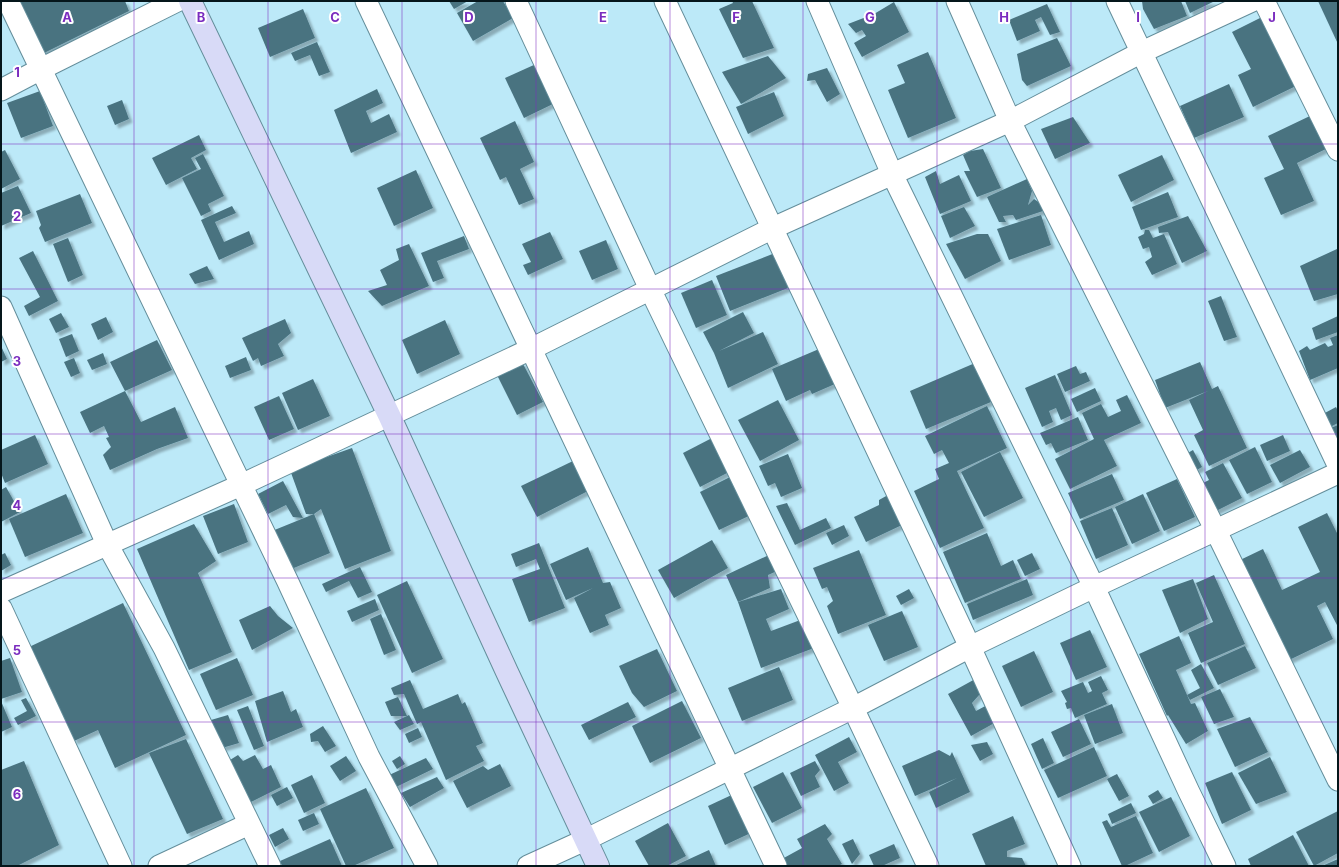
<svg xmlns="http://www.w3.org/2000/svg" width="1339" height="867" viewBox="0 0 1339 867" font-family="Inter,sans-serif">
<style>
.building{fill:#497380;filter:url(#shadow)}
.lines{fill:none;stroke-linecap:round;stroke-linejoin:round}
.street-casing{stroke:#648e9b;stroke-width:23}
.secondary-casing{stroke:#648e9b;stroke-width:24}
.street{stroke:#fff;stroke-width:21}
.secondary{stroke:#d8daf7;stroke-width:22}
.grid{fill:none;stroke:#7b2cbf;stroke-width:1;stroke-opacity:0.55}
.grid-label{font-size:13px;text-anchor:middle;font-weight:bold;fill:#7b2cbf;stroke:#fff;stroke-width:4;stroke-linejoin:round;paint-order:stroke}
</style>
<defs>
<filter id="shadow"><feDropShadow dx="3.5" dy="3.5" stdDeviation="1" flood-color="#0004"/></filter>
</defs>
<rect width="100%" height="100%" fill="#bce9f8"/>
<g class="building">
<path d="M20 1H125L129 11 42 54Z"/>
<path d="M449 1H468L454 9Z"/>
<path d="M478 1H503L513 18 473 41 457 13Z"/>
<path d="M732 1H752L774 48 743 58 719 9 733 3Z"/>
<path d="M1142 1H1181L1187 16 1154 29 1143 9Z"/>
<path d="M1185 1H1215L1190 13Z"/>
<path d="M1318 1H1338V44Z"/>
<path d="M894 2 909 32 862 57 854 43 866 36 862 30 856 33 848 24 874 14Z"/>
<path d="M1047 4 1060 32 1050 35 1041 17 1035 20 1040 31 1017 41 1009 20Z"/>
<path d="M303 9 315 38 270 57 258 28Z"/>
<path d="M1262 17 1296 86 1253 107 1238 75 1251 69 1232 32Z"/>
<path d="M1057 38 1071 66 1027 86 1022 80 1017 54Z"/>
<path d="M317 42 330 72 319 76 310 55 295 61 291 53Z"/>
<path d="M928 52 956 118 908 138 888 90 905 83 897 65Z"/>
<path d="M768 56 786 78 741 104 722 72Z"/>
<path d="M536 64 555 103 524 118 505 78Z"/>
<path d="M827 68 840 94 827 102 815 80 807 81 808 74Z"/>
<path d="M1229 84 1244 117 1194 138 1180 106Z"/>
<path d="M377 89 383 103 366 111 371 123 389 114 397 132 351 153 334 110Z"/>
<path d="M40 91 53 126 21 138 7 103Z"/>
<path d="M774 92 784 116 748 134 736 107Z"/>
<path d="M122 100 129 119 115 125 107 106Z"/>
<path d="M1312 115 1328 148 1297 163 1314 201 1281 215 1264 178 1284 169 1268 136Z"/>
<path d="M1073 117 1090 143 1055 159 1041 129Z"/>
<path d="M515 121 534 162 520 169 534 199 519 205 506 177 500 180 480 138Z"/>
<path d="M199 135 206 150 191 158 197 169 166 185 152 158Z"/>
<path d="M983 149 1001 188 977 197 964 171H970L963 155 970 151Z"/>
<path d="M5 150 20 179 1 189V152Z"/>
<path d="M203 154 224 196 208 204 211 211 201 216 182 178 201 169 195 158Z"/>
<path d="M1162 155 1174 180 1131 202 1118 175Z"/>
<path d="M416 170 433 208 394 226 377 188Z"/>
<path d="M936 171 940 184 959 175 971 201 940 214 925 177Z"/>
<path d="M1027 179 1032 191 1028 205 1034 199 1040 203 1043 211 1016 220 1013 215 1003 216 1006 222H999L987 197Z"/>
<path d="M18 186 31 213 1 226V193Z"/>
<path d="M1168 192 1178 217 1141 230 1132 207Z"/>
<path d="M80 194 92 223 45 242 39 228 41 225 36 211Z"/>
<path d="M232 206 236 213 215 222 224 242 249 231 254 244 219 260 201 220Z"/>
<path d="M964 207 975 226 950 238 941 216Z"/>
<path d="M1041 215 1051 245 1009 260 997 229Z"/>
<path d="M1188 216 1207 251 1182 263 1168 232 1159 233 1158 227Z"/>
<path d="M1145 230H1149L1153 238 1164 234 1177 264 1152 275 1145 262 1152 257 1149 247 1143 249 1138 237 1144 234Z"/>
<path d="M550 232 563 259 528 275 523 265 531 262 522 244Z"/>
<path d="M977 234H988L1001 261 965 279 946 244Z"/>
<path d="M464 236 469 249 437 261 444 278 433 282 421 253Z"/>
<path d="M68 238 83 275 68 282 53 244Z"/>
<path d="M606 240 618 269 592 280 579 251Z"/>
<path d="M409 244 429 286 382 306 368 291 387 285 380 270 399 260 396 249Z"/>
<path d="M1337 249 1338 252V294L1314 301 1300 266Z"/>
<path d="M33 251 58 301 29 316 24 306 40 297 19 258Z"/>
<path d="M775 253 788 288 730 311 716 276Z"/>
<path d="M207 266 214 279 195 284 189 274Z"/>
<path d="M712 280 727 315 696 328 681 293Z"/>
<path d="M1221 296 1237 337 1224 341 1208 301Z"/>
<path d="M743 312 754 333 719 351 763 332 778 364 728 388 714 353 703 332Z"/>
<path d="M61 313 69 327 56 333 49 319Z"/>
<path d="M1338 316V332L1316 340 1312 328Z"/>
<path d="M106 317 113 332 98 340 91 324Z"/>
<path d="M285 319 291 333 278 344 284 356 261 366 258 358 253 361 242 338Z"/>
<path d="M445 320 460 354 417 374 402 340Z"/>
<path d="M72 334 79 351 66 357 59 339Z"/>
<path d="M1338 335V368L1310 380 1299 351 1307 346 1310 350 1325 343 1328 347 1333 345 1330 338Z"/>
<path d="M157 340 172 370 125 391 141 422 175 407 188 438 157 449 110 470 103 455 111 447 106 438 109 437 104 426 90 433 80 412 125 391 110 362Z"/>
<path d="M1 346 7 359 1 362Z"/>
<path d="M819 349 835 384 812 394 810 390 786 401 772 369Z"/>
<path d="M103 353 107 364 92 370 87 360Z"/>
<path d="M246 357 251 370 230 378 225 366Z"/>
<path d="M74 358 80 373 71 377 64 362Z"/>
<path d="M522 362 543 402 517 415 497 375Z"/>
<path d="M1200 362 1212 389 1218 386 1247 448 1209 466 1194 435 1203 430 1189 400 1208 391 1165 408 1155 380Z"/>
<path d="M975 363 991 402 926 429 910 391Z"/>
<path d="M1076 366 1080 374 1086 372 1090 381 1065 392 1057 374Z"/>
<path d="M1055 375 1072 415 1061 420 1056 408 1049 411 1053 422 1042 427 1025 388Z"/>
<path d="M313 379 330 416 298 430 282 393Z"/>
<path d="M1095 388 1101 401 1077 412 1071 399Z"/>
<path d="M1127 395 1141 423 1104 440 1117 466 1070 489 1055 459 1094 439 1082 413 1101 404 1108 417 1121 411 1116 400Z"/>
<path d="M279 396 294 429 269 440 254 407Z"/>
<path d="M778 400 799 440 760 461 738 420Z"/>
<path d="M987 406 1007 448 957 471 984 528 940 548 914 491 939 479 935 469 949 463 942 450 934 454 925 436Z"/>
<path d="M1336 407 1338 411V423L1330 427 1323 414Z"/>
<path d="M1078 417 1088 440 1056 453 1051 443 1046 445 1040 433Z"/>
<path d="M1338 425V441L1331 428Z"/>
<path d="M35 435 48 464 5 483 1 473V450Z"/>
<path d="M1283 435 1290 451 1267 461 1260 445Z"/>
<path d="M712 438 729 472 700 487 683 453Z"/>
<path d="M1255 447 1272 482 1247 494 1229 460Z"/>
<path d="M352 448 391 551 345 569 321 509 314 514H306L290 470Z"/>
<path d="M1193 450 1202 467 1195 471 1186 454Z"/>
<path d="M1300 450 1310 467 1280 483 1270 465Z"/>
<path d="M1000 452 1023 498 984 517 961 472Z"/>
<path d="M788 454 802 488 781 497 775 483 768 486 759 466Z"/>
<path d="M573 461 588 491 537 517 521 486Z"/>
<path d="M1223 463 1242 498 1214 512 1199 485 1209 480 1205 472Z"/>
<path d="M1112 474 1124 500 1080 519 1068 493Z"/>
<path d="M734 475 753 514 719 530 700 492Z"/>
<path d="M1177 479 1195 517 1164 531 1146 493Z"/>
<path d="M283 481 303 518 293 517 286 505 268 514 258 494Z"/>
<path d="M6 487 20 512 1 522V490Z"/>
<path d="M66 494 83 533 25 557 9 519Z"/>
<path d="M1143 494 1160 531 1132 544 1115 507Z"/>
<path d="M888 495 902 525 866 542 854 517 879 505V500Z"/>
<path d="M787 503 800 530 826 518 831 528 795 545 776 506Z"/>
<path d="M234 504 248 542 218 554 203 516Z"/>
<path d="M1112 508 1128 545 1096 559 1080 521Z"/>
<path d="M1327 513 1338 535V627L1325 602 1317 606 1333 639 1287 661 1238 561 1263 549 1282 590 1320 572 1298 527Z"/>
<path d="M314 514 330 553 289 570 272 531Z"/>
<path d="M194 524 216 561 198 573 232 652 189 670 137 549Z"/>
<path d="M844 525 849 536 832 545 826 533Z"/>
<path d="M987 533 1001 566 1013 560 1021 579 965 603 943 552Z"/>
<path d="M712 540 728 568 674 598 658 570Z"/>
<path d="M539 543 565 608 529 622 512 579 540 569 536 559 516 567 511 554Z"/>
<path d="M588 547 603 583 610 582 621 608 605 615 609 625 590 633 574 598 593 588 566 600 550 564Z"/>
<path d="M859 550 886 615 838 634 827 606 833 601 827 587 822 589 813 568Z"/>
<path d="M5 553 11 565 1 571V555Z"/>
<path d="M1032 553 1040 569 1025 576 1017 560Z"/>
<path d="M769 555 777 571 768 575 770 588 738 602 781 589 789 609 766 619 771 631 803 619 814 648 761 668 738 602 726 575Z"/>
<path d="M360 567 372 592 358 598 349 581 326 592 322 584Z"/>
<path d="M1214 575 1245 644 1201 663 1188 633 1213 622 1196 583Z"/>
<path d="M1027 579 1033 595 973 620 967 604Z"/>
<path d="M1193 579 1208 619 1180 633 1162 590Z"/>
<path d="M407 581 443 659 412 673 377 595Z"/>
<path d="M909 589 914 598 901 605 896 596Z"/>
<path d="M375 599 379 610 352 622 347 611Z"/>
<path d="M123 603 186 735 115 768 98 730 74 741 29 647Z"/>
<path d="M270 606 278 616 293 628 252 650 239 620Z"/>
<path d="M902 611 918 647 884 661 868 625Z"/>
<path d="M381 614 396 650 384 655 370 619Z"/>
<path d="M1090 630 1107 667 1076 680 1060 643Z"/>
<path d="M1179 636 1191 663 1176 670 1191 704 1195 703 1208 731 1186 744 1168 715 1167 716 1139 654Z"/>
<path d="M1245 646 1256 668 1218 685 1207 663Z"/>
<path d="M657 649 677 691 644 707 632 693 619 666Z"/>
<path d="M1034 651 1053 692 1021 707 1002 666Z"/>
<path d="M10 658 22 692 1 699V661Z"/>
<path d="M237 658 253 695 216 710 200 674Z"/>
<path d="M1201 664 1214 688 1190 700 1187 695 1200 688 1191 670Z"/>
<path d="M779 667 793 700 742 721 728 688Z"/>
<path d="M1101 676 1108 690 1102 693 1107 704 1075 718 1071 708 1067 709 1065 703 1067 702 1061 691 1083 682 1088 693 1092 691 1088 682Z"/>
<path d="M977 678 987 686 972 703 976 711 989 704 998 721 971 736 948 694Z"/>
<path d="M410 680 423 709 458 694 462 704 465 702 483 743 476 746 484 761 446 780 421 722 417 724 404 694 394 695 391 688Z"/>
<path d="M1220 689 1234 717 1214 724 1201 697Z"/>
<path d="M283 691 291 712 296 709 303 727 267 742 255 701Z"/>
<path d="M398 697 407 716 409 715 414 724 400 730 394 722 407 716H391L385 702Z"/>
<path d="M26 698 36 716 18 725 14 718 27 711 21 700Z"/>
<path d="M1 701 12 727 1 732Z"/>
<path d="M682 701 701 738 650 763 632 726Z"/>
<path d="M628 702 636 717 589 740 581 725Z"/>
<path d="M1112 704 1123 733 1095 744 1084 715Z"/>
<path d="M248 706 264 746 254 750 237 710Z"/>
<path d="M228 715 239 743 222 748 211 720Z"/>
<path d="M1250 717 1268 752 1235 767 1217 729Z"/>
<path d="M1079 719 1091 744 1063 757 1051 732Z"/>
<path d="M323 726 336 746 325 752 318 741 311 742 310 734Z"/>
<path d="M418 728 422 737 409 743 405 734Z"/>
<path d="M849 737 857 752 838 762 849 783 834 791 815 755Z"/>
<path d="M1043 738 1054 763 1042 769 1031 744Z"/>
<path d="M186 739 223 819 187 834 149 753Z"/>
<path d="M987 742 993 754 980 761 971 745Z"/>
<path d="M1094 747 1107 776 1058 798 1044 770Z"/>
<path d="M939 750 950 756 952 752 970 792 936 808 929 792 957 778 915 796 902 766Z"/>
<path d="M238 755 243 761 255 755 263 769 271 765 281 787 249 803 230 760Z"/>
<path d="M346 756 356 771 340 781 330 766Z"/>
<path d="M400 756 405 764 397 769 392 761Z"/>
<path d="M1270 757 1287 792 1256 804 1238 773Z"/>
<path d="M426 758 433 769 392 789 387 776Z"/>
<path d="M24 761 59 845 17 866H1V770Z"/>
<path d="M815 761 820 770 815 776 820 787 801 796 790 773Z"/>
<path d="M500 764 511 786 467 808 453 781 483 766 488 770Z"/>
<path d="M783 772 802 808 772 823 753 787Z"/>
<path d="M1232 772 1251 810 1222 824 1205 783Z"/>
<path d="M1117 774 1129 796 1119 801 1107 779Z"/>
<path d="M312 775 325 803 304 813 291 785Z"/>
<path d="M437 777 444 788 410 807 401 793Z"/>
<path d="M287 787 293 798 277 806 271 795Z"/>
<path d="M366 788 394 848 353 866H346L320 809Z"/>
<path d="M1158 790 1163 798 1153 804 1148 796Z"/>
<path d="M738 792 755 831 725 845 708 806Z"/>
<path d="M1171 797 1190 836 1159 852 1139 812Z"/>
<path d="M1131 803 1136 813 1112 824 1108 814Z"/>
<path d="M1338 811V853L1314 866 1296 832Z"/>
<path d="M314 813 319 824 303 831 298 820Z"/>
<path d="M1013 816 1025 844 1007 851V857L1022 858 1026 866H986L972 834Z"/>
<path d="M1136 816 1153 853 1125 866H1122L1102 822 1107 820 1111 827Z"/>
<path d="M668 823 686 856 667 866H649L635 841Z"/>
<path d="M825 824 832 834 827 839 842 864 838 866H786L782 859 802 848 797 839Z"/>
<path d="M283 828 289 839 275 847 269 835Z"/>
<path d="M1293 835 1309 866H1251L1248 859Z"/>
<path d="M330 839 342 866H282L280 861Z"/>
<path d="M853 839 860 854 852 864 842 844Z"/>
<path d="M894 844 900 858 882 866H874L869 855Z"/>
<path d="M709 850 716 866H674Z"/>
<path d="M1338 859V866H1322Z"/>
</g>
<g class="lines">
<defs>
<g id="street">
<path d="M8 1 287 580 369 757 427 866"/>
<path d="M366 1 776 866"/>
<path d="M516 1 650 289 853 708 928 866"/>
<path d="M665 1 970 647 1070 866"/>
<path d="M817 1 892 174 1094 587 1189 792 1225 866"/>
<path d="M957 1 1010 121 1216 531 1338 780"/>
<path d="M1117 1 1338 465"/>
<path d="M1264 1 1338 150"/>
<path d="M1 90 41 69 177 1"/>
<path d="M1 307 107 544 164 648 270 866"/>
<path d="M1 592 241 485 531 349 773 228 1010 121 1142 52 1252 1"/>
<path d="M1 608 121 866"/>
<path d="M159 866 249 824"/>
<path d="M528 866 585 840 853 708 970 647 1094 587 1338 473"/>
</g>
<path id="secondary" d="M190 1 389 415 507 672 598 866"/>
</defs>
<use href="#street" class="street-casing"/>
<use href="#secondary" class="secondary-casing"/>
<use href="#street" class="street"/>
<use href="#secondary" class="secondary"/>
</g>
<path class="grid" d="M134 1V866M268 1V866M402 1V866M536 1V866M670 1V866M803 1V866M937 1V866M1071 1V866M1205 1V866M1 144H1338M1 289H1338M1 434H1338M1 578H1338M1 722H1338"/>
<g class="grid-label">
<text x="67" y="22">A</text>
<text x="201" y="22">B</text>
<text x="335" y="22">C</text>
<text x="469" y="22">D</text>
<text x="603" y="22">E</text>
<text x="736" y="22">F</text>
<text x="870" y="22">G</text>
<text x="1004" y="22">H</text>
<text x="1138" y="22">I</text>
<text x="1272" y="22">J</text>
<text x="17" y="77">1</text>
<text x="17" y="221">2</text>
<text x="17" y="366">3</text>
<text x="17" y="510">4</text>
<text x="17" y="655">5</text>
<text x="17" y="799">6</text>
</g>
<rect width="1339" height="867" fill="none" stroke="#05161b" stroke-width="4"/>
</svg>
